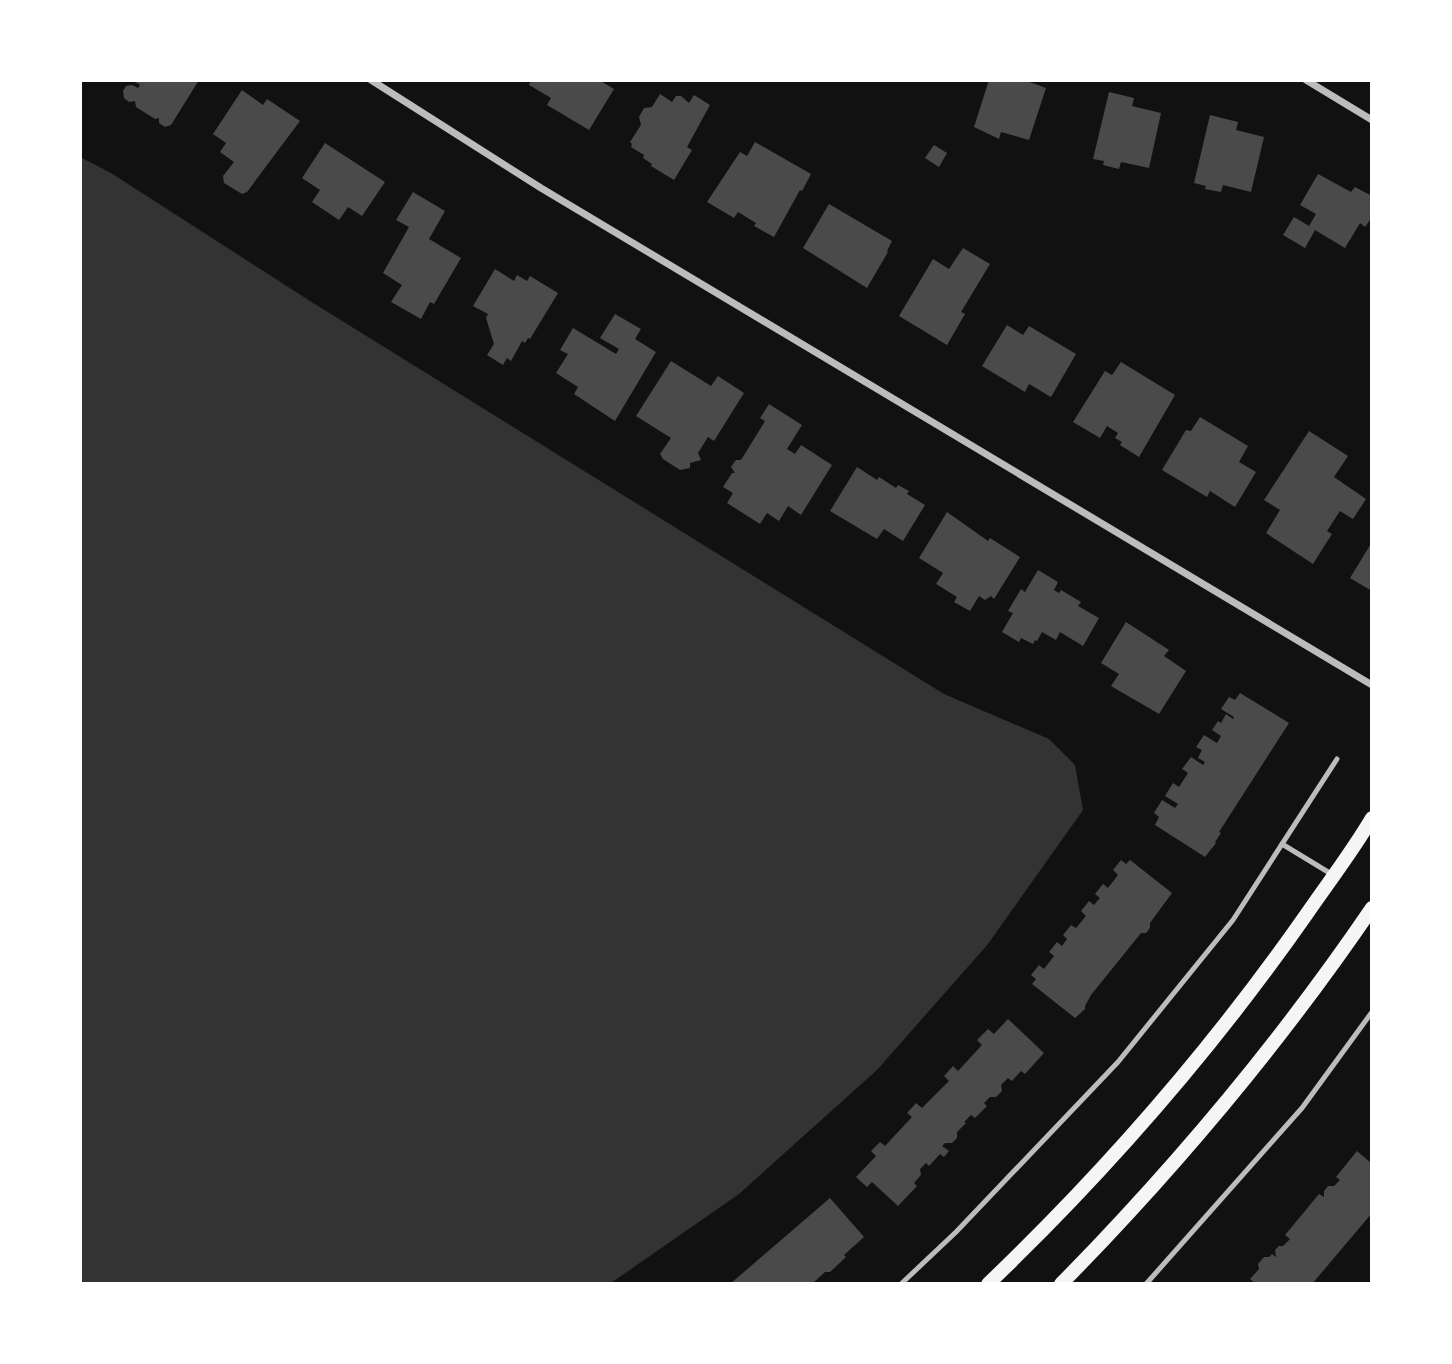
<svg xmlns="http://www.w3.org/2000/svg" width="1452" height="1364" viewBox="0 0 1452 1364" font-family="Inter,sans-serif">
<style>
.water{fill:#333}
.building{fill:#4a4a4a}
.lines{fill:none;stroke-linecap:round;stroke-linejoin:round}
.service{stroke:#bcbcbc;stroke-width:5}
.minor{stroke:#bcbcbc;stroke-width:7}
.secondary{stroke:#f5f5f5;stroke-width:14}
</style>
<rect width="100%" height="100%" fill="#111"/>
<path class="water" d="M80 157 111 173 310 301 944 694 1049 739 1075 765 1083 810 988 944 877 1070 739 1194 611 1283H81Z"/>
<g class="building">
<path d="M132 80H199L171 125 165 127 159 123V118L155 119 136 107 135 101 129 102 124 98 123 91 126 86 132 85 138 88 140 85Z"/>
<path d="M531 80H599L614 89 589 130 547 105 551 98 529 85Z"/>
<path d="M989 80H1024L1046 88 1029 140 1001 132 999 139 974 127Z"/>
<path d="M242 90 263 105 267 99 300 121 247 192 242 194 224 183 223 176 234 162 220 152 226 143 213 134Z"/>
<path d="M1109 92 1134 98 1132 106 1161 113 1149 168 1121 162 1119 169 1103 165 1104 161 1093 159Z"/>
<path d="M660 94 672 102 676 96H681L689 103 694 95 710 105 687 147 692 150 674 180 651 166 652 164 643 158 644 155 631 147 632 144 630 142 641 125 639 117 644 108 652 107Z"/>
<path d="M1210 115 1238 122 1236 130 1264 137 1251 192 1223 185 1221 192 1205 189 1206 186 1194 183Z"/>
<path d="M755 142 811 174 802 191 800 190 774 237 754 226 756 223 738 212 734 218 707 202 740 152 747 156Z"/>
<path d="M325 143 385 182 362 216 348 207 339 220 312 202 320 190 302 178Z"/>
<path d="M934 145 947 153 939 167 925 158Z"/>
<path d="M1318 174 1351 192 1355 187 1372 196V217L1365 227 1360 223 1345 248 1315 230 1305 248 1283 235 1294 217 1309 226 1316 214 1300 205Z"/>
<path d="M413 192 445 211 429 239 461 258 434 304 430 302 421 319 391 302 402 285 383 273 409 227 396 220Z"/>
<path d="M829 204 892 241 887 251 888 252 867 288 803 248Z"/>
<path d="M963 248 990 264 961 312 965 314 947 345 899 316 933 259 949 269Z"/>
<path d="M495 269 514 281 517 275 527 281 530 276 558 293 530 339 528 338 525 343 522 341 511 361 507 358 503 365 487 355 494 344 486 318 488 314 473 306Z"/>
<path d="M615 314 641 329 635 339 656 352 615 421 574 394 578 387 556 373 568 354 560 350 573 328 616 354 619 349 600 338Z"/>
<path d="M1007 325 1023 335 1029 326 1076 354 1051 397 1029 384 1025 392 982 366Z"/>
<path d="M671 361 711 386 718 376 744 393 714 441 708 437 698 453 701 460 690 463V468L680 470 663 459 660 454 671 438 636 416Z"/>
<path d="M1121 362 1175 395 1139 457 1120 445 1122 442 1115 438 1118 433 1107 426 1100 438 1073 422 1105 371 1112 375Z"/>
<path d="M769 404 802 425 787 449 795 454 801 445 832 465 801 515 788 506 779 521 767 513 760 524 727 503 733 493 723 487 732 473H735L731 467 736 460H741L765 421 760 418Z"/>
<path d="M1200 417 1248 446 1239 462 1256 472 1235 507 1210 491 1207 497 1162 470 1186 430 1191 431Z"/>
<path d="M1309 431 1348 456 1334 477 1366 499 1353 519 1340 511 1327 531 1332 534 1313 564 1266 533 1280 510 1264 500Z"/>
<path d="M857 467 877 480 879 477 896 488 898 485 909 491 907 494 925 505 903 541 884 529 877 539 830 511Z"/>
<path d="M947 512 988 541 990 538 1020 557 994 599 991 596 985 600 979 596 970 611 954 602 957 597 936 584 943 573 919 558Z"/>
<path d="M1372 542V591L1350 578Z"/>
<path d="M1038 570 1058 582 1054 590 1059 593 1061 590 1081 602 1078 606 1099 618 1083 646 1060 632 1056 640 1042 632 1037 641 1035 640 1033 644 1021 638 1019 642 1002 632 1013 613 1008 611 1021 589 1025 592Z"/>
<path d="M1126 622 1169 650 1164 656 1186 671 1159 714 1111 686 1119 674 1101 663Z"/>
<path d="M1240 693 1289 723 1219 832 1221 833 1215 842 1216 843 1205 857 1155 825 1159 817 1154 813 1162 800 1175 808 1178 804 1165 796 1173 783 1179 787 1188 773 1182 769 1191 757 1203 765 1205 762 1198 758 1202 750 1196 747 1204 735 1217 743 1221 736 1212 730 1218 721 1221 723 1226 714 1233 719 1234 717 1221 709 1229 697 1235 700Z"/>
<path d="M1121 860 1126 864 1130 860 1172 893 1150 923V928L1146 933H1141L1091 995 1085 1006V1009L1075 1018 1032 984 1036 979 1031 975 1039 965 1044 969 1054 956 1049 952 1057 942 1062 946 1067 939 1063 935 1071 925 1076 928 1086 916 1081 911 1089 901 1094 905 1100 898 1095 894 1103 884 1108 888 1118 875 1113 870Z"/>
<path d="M1008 1019 1044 1053 1025 1074 1021 1071 1012 1081 1008 1078 1001 1085 1002 1091 996 1097H990L984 1103 987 1106 975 1118 971 1115 964 1122 966 1123 957 1132V1138L952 1143H945L942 1146 949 1151 944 1157 940 1154 929 1166 926 1163 920 1169 921 1175 914 1183 917 1186 898 1206 872 1182 867 1187 856 1177 876 1156 871 1151 880 1142 885 1146 912 1117 907 1113 916 1103 922 1108 949 1081 944 1076 953 1066 958 1071 982 1045 977 1040 988 1029 994 1034Z"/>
<path d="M1357 1151 1372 1164V1213L1312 1284H1256L1250 1279 1259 1269 1258 1264 1264 1257H1269L1272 1254 1276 1257 1275 1250 1279 1246H1283L1290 1239 1285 1235 1319 1194 1324 1197V1191L1328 1186H1334L1340 1180 1336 1177Z"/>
<path d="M830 1198 864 1237 844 1255 846 1257 830 1272H825L812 1284H730Z"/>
</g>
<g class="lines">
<g class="service">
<path d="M1282 844 1333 875"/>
<path d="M901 1284 956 1232 1118 1062 1233 920 1337 759"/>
<path d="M1146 1284 1302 1108 1372 1012"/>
</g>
<g class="minor">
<path d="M371 80 541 188 1372 685"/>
<path d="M1306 80 1372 120"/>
</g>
<g class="secondary">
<path d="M988 1284C1106 1171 1213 1048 1306 915 1328 883 1352 852 1372 818"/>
<path d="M1061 1284C1175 1168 1280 1043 1372 908"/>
</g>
</g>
<rect width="1452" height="1364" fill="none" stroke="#ffffff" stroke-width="164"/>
</svg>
